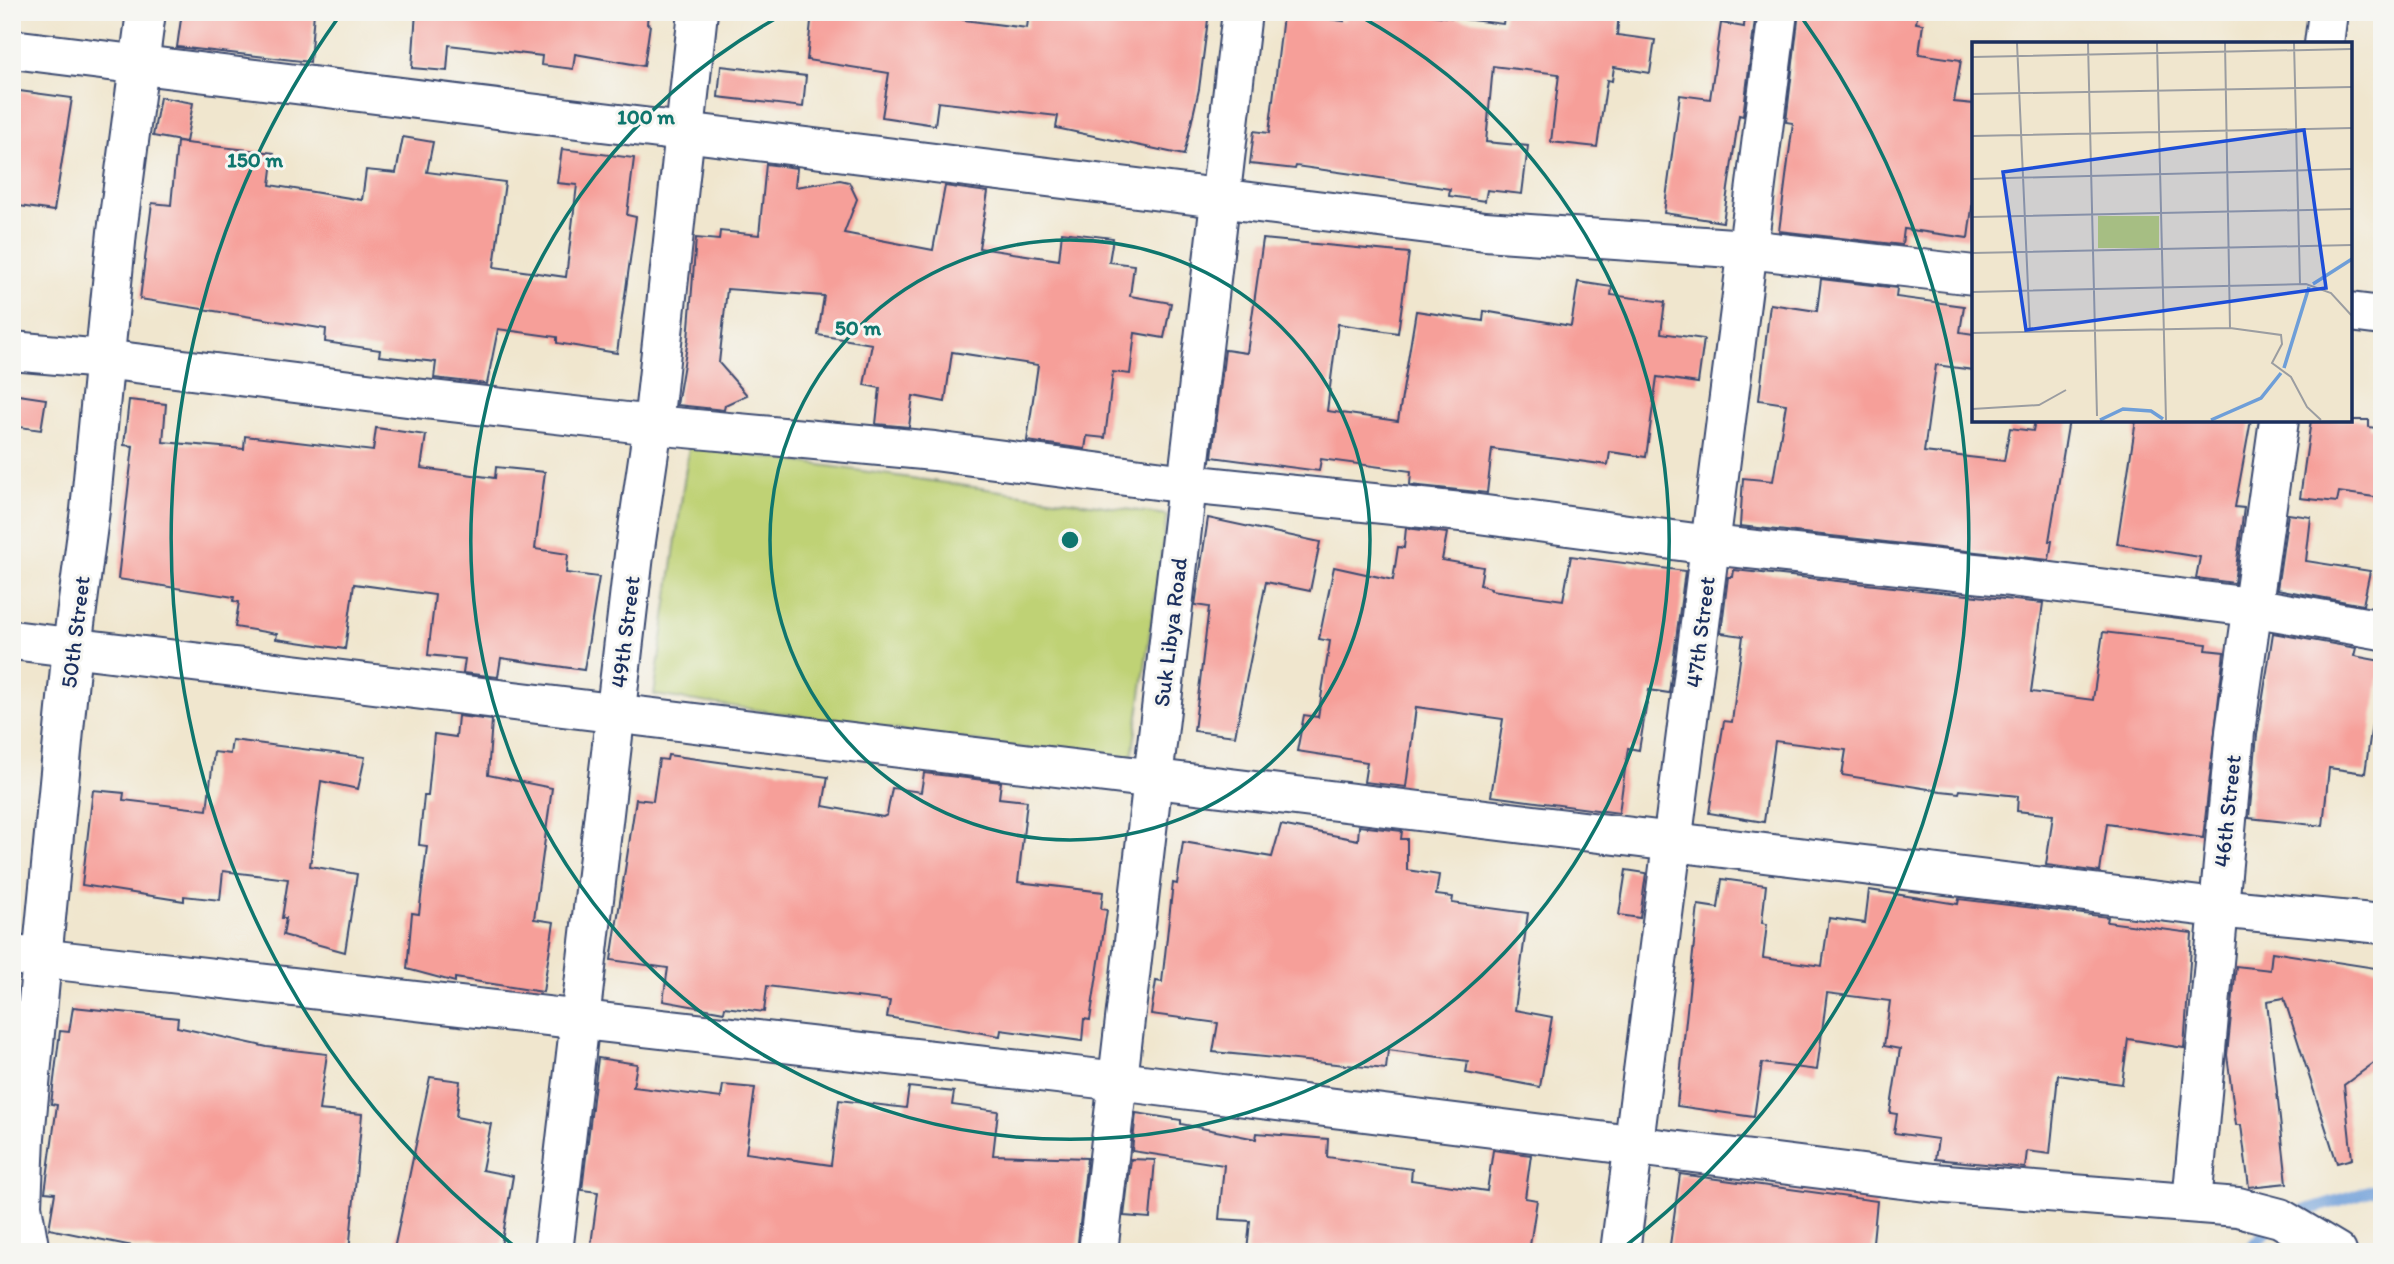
<svg xmlns="http://www.w3.org/2000/svg" width="2394" height="1264" viewBox="0 0 2394 1264" font-family="Itim,sans-serif">
<style>
.green{fill:#bfd275;stroke:#6d806a;stroke-width:2}
.lines{fill:none;stroke-linecap:round;stroke-linejoin:round}
.stream{stroke:#6e9ed8;stroke-width:12}
.building{fill:#f69f99}
.minor-casing{stroke:#3b4a6f;stroke-width:42}
.minor{stroke:#fff;stroke-width:38}
.ring{fill:none;stroke:#0f766e;stroke-width:3.5}
.labels{text-anchor:middle;dominant-baseline:central;stroke-width:6;stroke-linejoin:round;paint-order:stroke}
.street-label{font-size:23px;fill:#1b2f5e;stroke:#f6f6f2}
.inset-river{fill:none;stroke:#6e9ed8;stroke-width:3.5}
.inset-road{fill:none;stroke:#9b9da1;stroke-width:2}
.view{fill:#1d4ed8;fill-opacity:0.15;stroke:#1d4ed8;stroke-width:3.5}
.inset-edge{fill:none;stroke:#1b2f5e;stroke-width:3.5}
.centre{fill:#0f766e;stroke:#f6f6f2;stroke-width:3.5}
.ring-label{font-size:21px;text-anchor:middle;font-weight:bold;fill:#0f766e;stroke:#f6f6f2;stroke-width:6;stroke-linejoin:round;paint-order:stroke}
</style>
<rect width="100%" height="100%" fill="#f6f6f2"/>
<filter id="ink" filterUnits="userSpaceOnUse"><feTurbulence type="fractalNoise" baseFrequency=".0143" numOctaves="2"/><feDisplacementMap in="SourceGraphic" scale="14" xChannelSelector="R" yChannelSelector="G"/><feConvolveMatrix kernelMatrix="1 2 1 2 8 2 1 2 1" color-interpolation-filters="sRGB"/></filter>
<filter id="wash" filterUnits="userSpaceOnUse"><feTurbulence type="fractalNoise" baseFrequency=".00686" numOctaves="4" result="noise"/><feDisplacementMap in="SourceGraphic" scale="28" xChannelSelector="R" yChannelSelector="G"/><feGaussianBlur stdDeviation="1.57" result="paint"/><feColorMatrix in="noise" values="0 0 0 0 0 0 0 0 0 0 0 0 0 0 0 0 0 1.4 0 .05"/><feComposite in="paint" operator="in"/></filter>
<g filter="url(#wash)">
<rect width="100%" height="100%" fill="#f0e6ce"/>
<path class="green" d="M689 446 1167 515 1131 764 654 695Z"/>
<g class="lines">
<g class="stream">
<path d="M2291 1215 2382 1187"/>
<path d="M2246 1252 2275 1223"/>
</g>
</g>
<g id="blocks">
<g class="building">
<path d="M182 12H314L310 62 177 47Z"/>
<path d="M416 12H648L647 24 650 25 644 66 575 54 573 69 541 65 542 56 449 45 447 71 412 68Z"/>
<path d="M812 12H893L928 18 929 12H964L963 20 1027 28 1029 12H1209L1199 89 1184 155 1056 128 1058 116 938 102 935 125 882 117 889 73 807 60Z"/>
<path d="M1345 12H1407L1503 24 1505 12H1619L1617 35 1655 40 1650 73 1614 67 1612 81 1607 80 1597 147 1551 142 1559 74 1493 66 1486 142 1528 146 1522 194 1487 190 1485 201 1449 196 1450 189 1367 176 1296 166 1295 169 1250 164 1254 131 1269 133 1283 16 1287 13 1344 21Z"/>
<path d="M1745 12H1756L1743 116 1739 115 1723 222 1664 213 1680 95 1710 99 1721 23 1744 27Z"/>
<path d="M1799 12H1918L1916 23 1923 24 1919 54 1961 60 1954 102 1974 104V193L1968 238 1904 229 1902 245 1779 231 1793 123 1786 122Z"/>
<path d="M721 66 806 76 803 107 718 97Z"/>
<path d="M12 90 72 98 54 211 12 205Z"/>
<path d="M160 97 193 103 186 142 153 136Z"/>
<path d="M403 137 433 142 427 172 505 182 494 267 566 277 577 185 557 183 562 149 634 158 627 215 636 217 617 353 557 343V337L498 329 487 384 434 378 436 362 379 356 380 350 325 342 326 329 140 299 152 203 171 205 177 142 274 153 270 185 362 200 366 170 396 173Z"/>
<path d="M766 164 797 168 795 187 840 180 849 182 857 199 844 233 933 250 945 186 988 192 979 248 1059 260 1062 232 1113 238 1109 262 1134 265 1130 296 1171 303 1164 338 1135 333 1130 374 1113 372 1105 438 1087 436 1085 449 1027 441 1038 365 952 352 945 402 913 396 909 427 876 424 880 388 864 385 872 344 818 335 824 296 727 289 719 363 747 395 725 405 724 410 677 405 688 340 696 238 719 240 720 231 759 235Z"/>
<path d="M1263 239 1409 253 1398 333 1338 324 1327 411 1398 421 1416 311 1483 321 1484 311 1571 326 1578 282 1612 287 1611 295 1665 302 1661 333 1704 339 1698 383 1657 377 1646 457 1610 452 1608 465 1492 449 1487 493 1410 485 1411 471 1321 459 1319 471 1212 457 1225 350 1247 353Z"/>
<path d="M1821 279 1897 288 1896 297 1964 306 1960 332 1974 334V370L1936 365 1924 452 2004 461 2010 428 2033 431 2035 420H2069L2049 541H2052L2049 560 1740 526 1743 478 1773 481 1786 404 1759 400 1770 304 1817 311Z"/>
<path d="M12 394 46 399 41 430 12 426Z"/>
<path d="M129 400 166 404 163 442 244 449 245 436 373 451 376 428 426 435 421 468 495 478 496 467 545 472 535 549 568 554 566 573 599 577 584 670 501 658 498 677 463 673 465 659 428 655 435 595 354 584 345 649 276 639 277 634 235 627 239 602 233 601 234 597 118 579 133 446 124 445Z"/>
<path d="M2136 420H2251L2235 507 2244 508 2234 583 2196 578 2200 557 2117 544Z"/>
<path d="M2311 420H2369V427L2382 429V498L2339 492 2337 502 2300 498Z"/>
<path d="M2288 514 2311 517 2306 561 2370 571 2363 605 2277 589Z"/>
<path d="M1208 518 1320 542 1310 591 1266 582 1235 736 1194 731 1209 607 1195 605Z"/>
<path d="M1406 528 1447 533 1442 560 1483 567 1480 585 1491 588V590L1563 600 1571 556 1685 571 1669 693 1649 690 1639 750 1628 748 1619 813 1491 796 1503 719 1416 707 1406 787 1364 782 1367 762 1297 751 1304 715 1318 717 1330 641 1319 639 1334 567 1393 580 1398 547 1404 548Z"/>
<path d="M1734 570 2043 603 2031 692 2093 700 2103 632 2207 644 2206 650 2224 652 2203 838 2107 824 2100 872 2046 865 2053 815 2017 811 2018 796 1960 790 1959 793 1941 791 1842 775 1846 750 1775 741 1764 822 1709 813 1724 721 1732 722 1743 636 1721 633 1728 577H1733Z"/>
<path d="M2273 633 2356 648 2354 656 2381 661 2365 773 2329 768 2323 826 2249 818 2257 735Z"/>
<path d="M458 716 492 720 488 775 552 788 534 919 554 922 543 992 455 978V982L407 969 412 913 419 914 427 846 419 845 424 796H428L434 734 456 737Z"/>
<path d="M232 740 365 757 358 789 321 781 310 866 357 874 345 952 283 935 286 918H282L288 879 223 871 220 900 184 896V901L82 885 93 790 124 793 123 800 207 810 214 752 230 754Z"/>
<path d="M668 755 828 777 823 806 883 817 887 815 892 788 921 792 924 773 1001 782 999 798 1027 801 1018 882 1103 892 1101 909 1107 910 1090 1020 1084 1019 1082 1041 1001 1030 1000 1036 887 1017 890 1001 767 986 764 1012 725 1007 724 1012 663 1001 668 968 611 960 636 799 653 801 659 759 667 760Z"/>
<path d="M1281 825 1358 840 1359 826 1402 831 1401 839H1407V870L1439 875 1436 895 1453 897 1452 903 1528 913 1515 1010 1552 1017 1540 1087 1466 1073 1468 1061 1388 1050 1386 1069 1213 1052 1218 1023 1151 1014 1156 981 1162 982 1173 883 1177 884 1183 842 1272 857Z"/>
<path d="M1626 870 1646 873 1640 918 1619 915Z"/>
<path d="M1722 879 1766 885 1762 923 1767 924 1763 958 1822 966 1829 918 1865 923 1869 890 1958 904 1959 899 2108 917 2107 922 2192 933 2184 1048 2128 1039 2122 1084 2058 1075 2050 1154 2027 1151 2025 1168 1935 1159 1938 1139 1894 1133 1897 1114 1890 1113 1900 1049 1884 1046 1890 1001 1827 993 1817 1070 1762 1063 1754 1117 1677 1106 1698 905 1718 908Z"/>
<path d="M2272 952 2382 969V1057L2344 1085 2352 1159 2337 1163 2284 998 2267 1001 2287 1183 2249 1187 2241 1125H2236L2227 1055 2236 966 2270 970Z"/>
<path d="M73 1007 178 1018 177 1027 267 1047 327 1054 319 1110 362 1114 349 1252 157 1251 49 1229 55 1193 45 1192 57 1105 51 1104 60 1031 69 1032Z"/>
<path d="M598 1058 637 1064 633 1087 721 1098 723 1085 755 1088 746 1153 831 1165 839 1100 906 1108 909 1087 954 1092 952 1105 998 1111 993 1155 1087 1158 1077 1252H590L598 1192 582 1190Z"/>
<path d="M430 1077 460 1081 456 1117 491 1124 482 1170 513 1176 500 1252 394 1249Z"/>
<path d="M1136 1113 1181 1120V1124L1256 1139 1257 1133 1328 1139 1327 1157 1412 1169 1411 1180 1487 1191 1493 1150 1531 1155 1525 1198 1537 1200 1529 1252H1247L1250 1221 1219 1219 1224 1165 1132 1151Z"/>
<path d="M1131 1159 1155 1160 1150 1218 1124 1216Z"/>
<path d="M1680 1174 1877 1201 1872 1252H1669Z"/>
</g>
</g>
</g>
<g filter="url(#ink)">
<use href="#blocks" fill-opacity="0" stroke="#3b4a6f" stroke-width="2"/>
<g class="lines">
<defs>
<g id="minor">
<path d="M2324 44 2328 12"/>
<path d="M12 49 1485 231 1747 249 1974 275"/>
<path d="M2350 312 2382 316"/>
<path d="M12 351 103 359 415 398 653 425 934 451 1187 484 1471 513 1710 545 2003 576 2251 607 2382 630"/>
<path d="M12 640 2217 908 2382 924"/>
<path d="M12 955 1118 1081 1934 1183 2238 1207 2280 1218 2337 1252"/>
<path d="M2192 1203 2235 732 2279 420"/>
<path d="M30 1252 22 1206 25 1137 72 647 90 510 117 232 146 12"/>
<path d="M553 1252 634 555 653 425 698 12"/>
<path d="M1098 1252 1242 12"/>
<path d="M1620 1252 1778 12"/>
</g>
</defs>
<use href="#minor" class="minor-casing"/>
<use href="#minor" class="minor"/>
</g>
</g>
<g class="ring">
<circle cx="1070" cy="540" r="300"/>
<path d="M1356 14A599 599 0 1 1 784 14"/>
<path d="M517 1248A899 899 0 0 1 338 18M1802 18A899 899 0 0 1 1623 1248"/>
</g>
<g class="labels">
<g class="street-label">
<text transform="translate(75 632) rotate(-83)">50th Street</text>
<text transform="translate(625 632) rotate(-83)">49th Street</text>
<text transform="translate(1170 632) rotate(-83)">Suk Libya Road</text>
<text transform="translate(1700 632) rotate(-83)">47th Street</text>
<text transform="translate(2227 811) rotate(-84)">46th Street</text>
</g>
</g>
<g transform="translate(1972 42)">
<rect width="380" height="380" fill="#f0e6ce"/>
<path d="M126 174H187V206H126Z" fill="#bfd275"/>
<path class="inset-river" d="M341 242 380 217M312 326 337 245M128 378 151 367 179 369 191 377M239 378 289 356 309 331"/>
<path class="inset-road" d="M45 1 58 290M116 1 125 374M185 1 194 378M253 1 258 286M322 1 328 242M0 15 380 7M0 52 380 45M0 94 380 86M0 137 380 127M0 175 380 167M0 211 380 203M0 250 334 242 359 251 380 274M0 291 258 286 309 293 310 302 300 321 319 335 335 365 349 378M0 367 67 363 94 348"/>
<path class="view" d="M332 88 354 246 54 288 31 130Z"/>
<rect width="380" height="380" class="inset-edge"/>
</g>
<circle cx="1070" cy="540" r="10" class="centre"/>
<g class="ring-label">
<text x="646" y="124">100 m</text>
<text x="255" y="167">150 m</text>
<text x="858" y="335">50 m</text>
</g>
<rect width="2394" height="1264" fill="none" stroke="#f6f6f2" stroke-width="42"/>
</svg>
